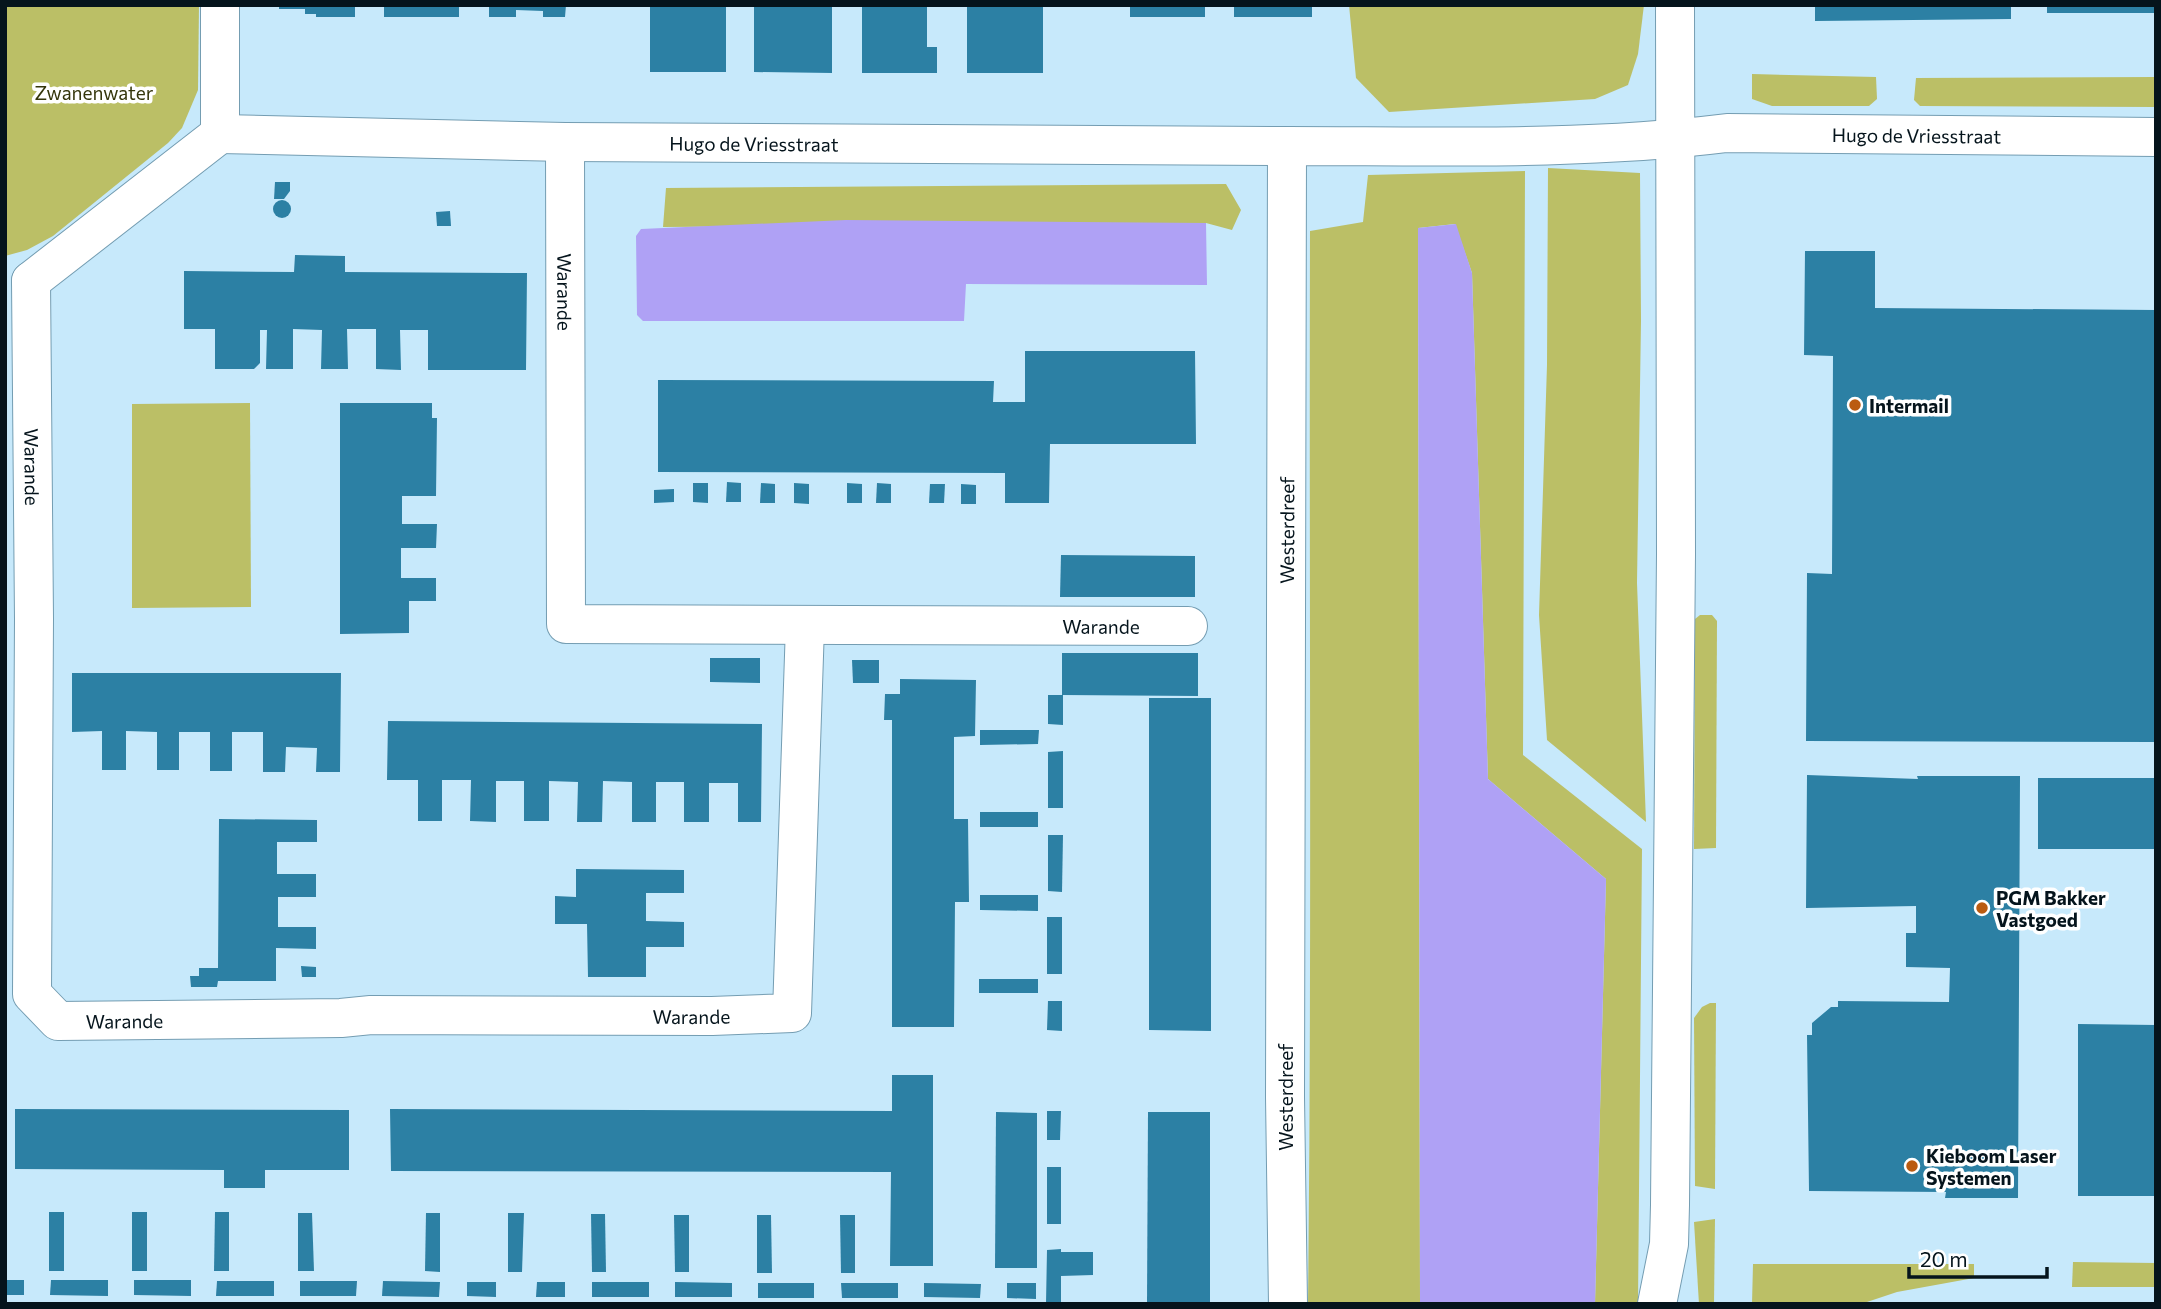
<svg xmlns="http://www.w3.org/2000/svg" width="2161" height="1309" viewBox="0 0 2161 1309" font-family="Commissioner,sans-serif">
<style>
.green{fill:#bbbf66}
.water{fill:#afa1f5}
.building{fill:#2c80a4}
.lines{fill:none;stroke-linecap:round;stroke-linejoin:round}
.minor-casing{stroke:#749db2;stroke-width:40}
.minor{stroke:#fff;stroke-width:38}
.poi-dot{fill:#ba5b11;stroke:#fff;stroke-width:2.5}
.labels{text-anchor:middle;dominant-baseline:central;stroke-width:7;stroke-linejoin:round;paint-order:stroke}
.park-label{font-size:19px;fill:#34350b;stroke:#fff}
.street-label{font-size:19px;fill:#05141c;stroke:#fff}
.poi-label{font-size:19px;font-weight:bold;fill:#05141c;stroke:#fff;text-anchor:start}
</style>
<rect width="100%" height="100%" fill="#c7e9fb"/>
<g class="green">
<path d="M5 5H199L198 90 182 128 168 143 53 236 27 250 5 256Z"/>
<path d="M1349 5H1644L1638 54 1628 85 1595 99 1389 112 1356 78Z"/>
<path d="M1752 74 1876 77 1877 99 1869 106H1772L1752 99Z"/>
<path d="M2156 77V107L1920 106 1914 100 1916 78Z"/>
<path d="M1548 168 1640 173 1641 321 1637 583 1646 822 1547 740 1539 615 1547 365Z"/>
<path d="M1525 171 1523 755 1642 849 1638 1304H1595L1606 879 1488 779 1472 273 1455 224 1418 228 1420 1304H1308C1312 946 1309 588 1310 231L1363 222 1368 175Z"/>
<path d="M1226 184 1241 210 1232 230 1206 223 663 227 666 188Z"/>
<path d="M250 403 251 607 132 608V404Z"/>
<path d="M1700 615H1712L1717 621 1716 848 1694 849 1695 619Z"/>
<path d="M1710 1003H1716L1715 1189 1695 1186 1694 1018 1702 1007Z"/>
<path d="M1715 1219 1714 1304H1699L1694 1222Z"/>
<path d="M2073 1262 2156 1263V1287H2072Z"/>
<path d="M1753 1264H1974V1278L1897 1292 1861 1304H1752Z"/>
</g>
<g class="water">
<path d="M846 220 1206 223 1207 285 966 284 964 321H643L637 315 636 236 641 229Z"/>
<path d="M1456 224 1472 273 1488 779 1606 879 1595 1304H1420L1418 228Z"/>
</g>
<g class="building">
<path d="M279 5H355V17H316V14H305V9H279Z"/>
<rect x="384" y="5" width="75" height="12"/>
<path d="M489 5H566L565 17H543V11L516 10V17H489Z"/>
<rect x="650" y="5" width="76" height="67"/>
<path d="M754 5H832V73L754 72Z"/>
<path d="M862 5H927V47H937V73H862Z"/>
<rect x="967" y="5" width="76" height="68"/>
<rect x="1130" y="5" width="75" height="12"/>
<rect x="1234" y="5" width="78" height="12"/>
<path d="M1815 5H2011V19L1815 21Z"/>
<rect x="2047" y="5" width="109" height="8"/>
<path d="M275 182H290V191L284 199H274Z"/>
<circle cx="282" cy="209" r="9"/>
<path d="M450 211 451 226H437L436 212Z"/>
<path d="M1805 251H1875V308L2156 310V742L1806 741 1807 573 1832 574 1833 356 1804 355Z"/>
<path d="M295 255 345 256V272L527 273 526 370H428V330H400L401 370 376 369V329H347L348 369H321L322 330 293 329V369H266L267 330H260V363L254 369H215V329H184V271L294 272Z"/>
<path d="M1025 351H1195L1196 444H1050L1049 503H1005V473L658 472V380L994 381 993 402H1025Z"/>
<path d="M340 403H432V418H437L436 496H402V524H437L436 548H401V578H436V601H409V633L340 634Z"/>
<path d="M727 482 741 483V502H726Z"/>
<path d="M693 483H708V503L693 502Z"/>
<path d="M761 483 775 484V503H760Z"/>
<path d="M794 483 809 484V504L794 503Z"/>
<path d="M847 483 862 484V503H847Z"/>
<path d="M877 483 891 484V503H876Z"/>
<path d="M930 484H945L944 503H929Z"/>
<path d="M961 484 976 485V504H961Z"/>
<path d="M674 489V502L654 503V490Z"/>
<path d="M1061 555 1195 556V597H1060Z"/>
<path d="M1062 653H1198V696L1062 695Z"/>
<path d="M710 658H760V683L710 682Z"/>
<path d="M852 660H879V683H853Z"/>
<path d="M72 673H341L340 772H316L317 748 286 747 285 772H263V732H232V771H210V732H179V770H157V732L126 731V770H102V731L72 732Z"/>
<path d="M900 679 976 680 975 736 954 737V819H968L969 902H955L954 1027H892V720H884L885 694H900Z"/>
<path d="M1048 695H1063V725L1048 724Z"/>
<path d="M1149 698H1211V1031L1149 1030Z"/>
<path d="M388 721 762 724 761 822H738V783H709V822H684V782H656V822H632V782L603 781 602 822H577L578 782 549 781V821H524V781H496V822L470 821 471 780H442V821H418V780H387Z"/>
<path d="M980 730H1039L1038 744 980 745Z"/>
<path d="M1063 751V808H1048V752Z"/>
<path d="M1807 775 1918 779 1917 776H2020L2018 1198H1945L1946 1192 1809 1191 1807 1035H1812V1023L1831 1007H1838V1001L1949 1002 1950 968 1906 967V933H1916V906L1806 908Z"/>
<rect x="2038" y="778" width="118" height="71"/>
<rect x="980" y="812" width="58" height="15"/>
<path d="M219 819 317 820V842H277V874H316V897H278V927H316V949L276 948V981H218L217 987H191L190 976H199V968H218Z"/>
<path d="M1048 835H1063L1062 892 1048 891Z"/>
<path d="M576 869 684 870V893H646V921L684 922V947H646V977H588L587 924H555V896L576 897Z"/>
<path d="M980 895H1038V911L980 910Z"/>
<rect x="1047" y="917" width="15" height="57"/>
<path d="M301 966 316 967V977H302Z"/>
<rect x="979" y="979" width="59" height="14"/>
<path d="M1048 1001H1062V1031L1047 1030Z"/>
<path d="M2078 1024 2156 1025V1196H2078Z"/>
<path d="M892 1075H933V1266H890L891 1172 391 1171 390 1109 892 1111Z"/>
<path d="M15 1109 349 1110V1170H265V1188H224V1170L15 1169Z"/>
<path d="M1047 1111H1061L1060 1140H1047Z"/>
<path d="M996 1112 1037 1113V1268H995Z"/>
<path d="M1148 1112H1210V1304H1147Z"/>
<rect x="1047" y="1167" width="14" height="57"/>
<rect x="49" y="1212" width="15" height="59"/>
<rect x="132" y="1212" width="15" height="59"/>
<path d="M215 1212H229V1271H214Z"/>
<path d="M298 1213H312L314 1271H298Z"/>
<path d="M426 1213H440V1272L425 1271Z"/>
<path d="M508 1213H524L522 1272H508Z"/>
<path d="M591 1214H605L606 1272H592Z"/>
<path d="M674 1215H689V1272H675Z"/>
<path d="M757 1215H771L772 1273H757Z"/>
<path d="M840 1215H855V1273H841Z"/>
<path d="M1061 1249V1252H1093V1275L1061 1276V1304H1046L1047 1250Z"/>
<rect x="5" y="1280" width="19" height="15"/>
<path d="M51 1280H108V1296L50 1295Z"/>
<path d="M134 1280H191V1296L134 1295Z"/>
<path d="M217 1281H274V1296H216Z"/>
<path d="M300 1281H357L356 1296H300Z"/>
<path d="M383 1281 440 1282 439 1297 382 1296Z"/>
<path d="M467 1282H496V1297L467 1296Z"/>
<path d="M537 1282H565V1297H536Z"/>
<rect x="592" y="1282" width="57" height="15"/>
<path d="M675 1282 732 1283V1297H675Z"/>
<rect x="758" y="1283" width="56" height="15"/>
<path d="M841 1283H898V1298H842Z"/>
<path d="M924 1283 981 1284 980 1298 924 1297Z"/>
<path d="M1007 1283H1036V1299L1007 1298Z"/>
</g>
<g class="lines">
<defs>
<g id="minor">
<path id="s1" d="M220 134 565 142 1287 146"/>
<path d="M220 134V5"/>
<path id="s2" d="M565 142 566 624 1188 626"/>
<path id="s3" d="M31 281 34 619 32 994 58 1021 341 1018 371 1015 712 1016 792 1013 805 626"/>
<path d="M31 281 220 134"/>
<path id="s4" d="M1288 1304 1285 1097 1287 146C1434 146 1581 151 1727 133L2156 137"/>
<path d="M1657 1304 1669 1244 1670 1205 1676 554 1675 5"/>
</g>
</defs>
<use href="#minor" class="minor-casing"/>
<use href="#minor" class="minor"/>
</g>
<g class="poi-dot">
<circle cx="1855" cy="405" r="7"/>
<circle cx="1982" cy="908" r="7"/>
<circle cx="1912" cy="1166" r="7"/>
</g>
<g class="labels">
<g class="park-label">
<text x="94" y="92">Zwanenwater</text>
</g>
<g class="street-label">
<text stroke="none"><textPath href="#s4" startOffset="1788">Hugo de Vriesstraat</textPath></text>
<text stroke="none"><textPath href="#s1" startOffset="534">Hugo de Vriesstraat</textPath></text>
<text stroke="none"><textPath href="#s2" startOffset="150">Warande</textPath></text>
<text stroke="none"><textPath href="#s3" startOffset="186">Warande</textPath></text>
<text stroke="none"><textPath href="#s4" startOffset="774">Westerdreef</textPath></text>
<text stroke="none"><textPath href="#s2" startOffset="1017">Warande</textPath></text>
<text stroke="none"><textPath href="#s3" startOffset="1384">Warande</textPath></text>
<text stroke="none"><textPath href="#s3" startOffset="817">Warande</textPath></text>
<text transform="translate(1285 1097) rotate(-90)">Westerdreef</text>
</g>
<g class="poi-label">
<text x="1869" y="405">Intermail</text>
<text x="1996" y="897">PGM Bakker<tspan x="1996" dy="22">Vastgoed</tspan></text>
<text x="1926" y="1155">Kieboom Laser<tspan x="1926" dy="22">Systemen</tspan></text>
</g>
</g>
<rect width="2161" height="1309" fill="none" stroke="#05141c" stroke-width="14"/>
<path d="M1909 1267v10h138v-10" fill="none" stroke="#05141c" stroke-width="3.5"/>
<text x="1920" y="1267" font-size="21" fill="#05141c" stroke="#ffffff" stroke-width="5" paint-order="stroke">20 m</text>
</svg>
